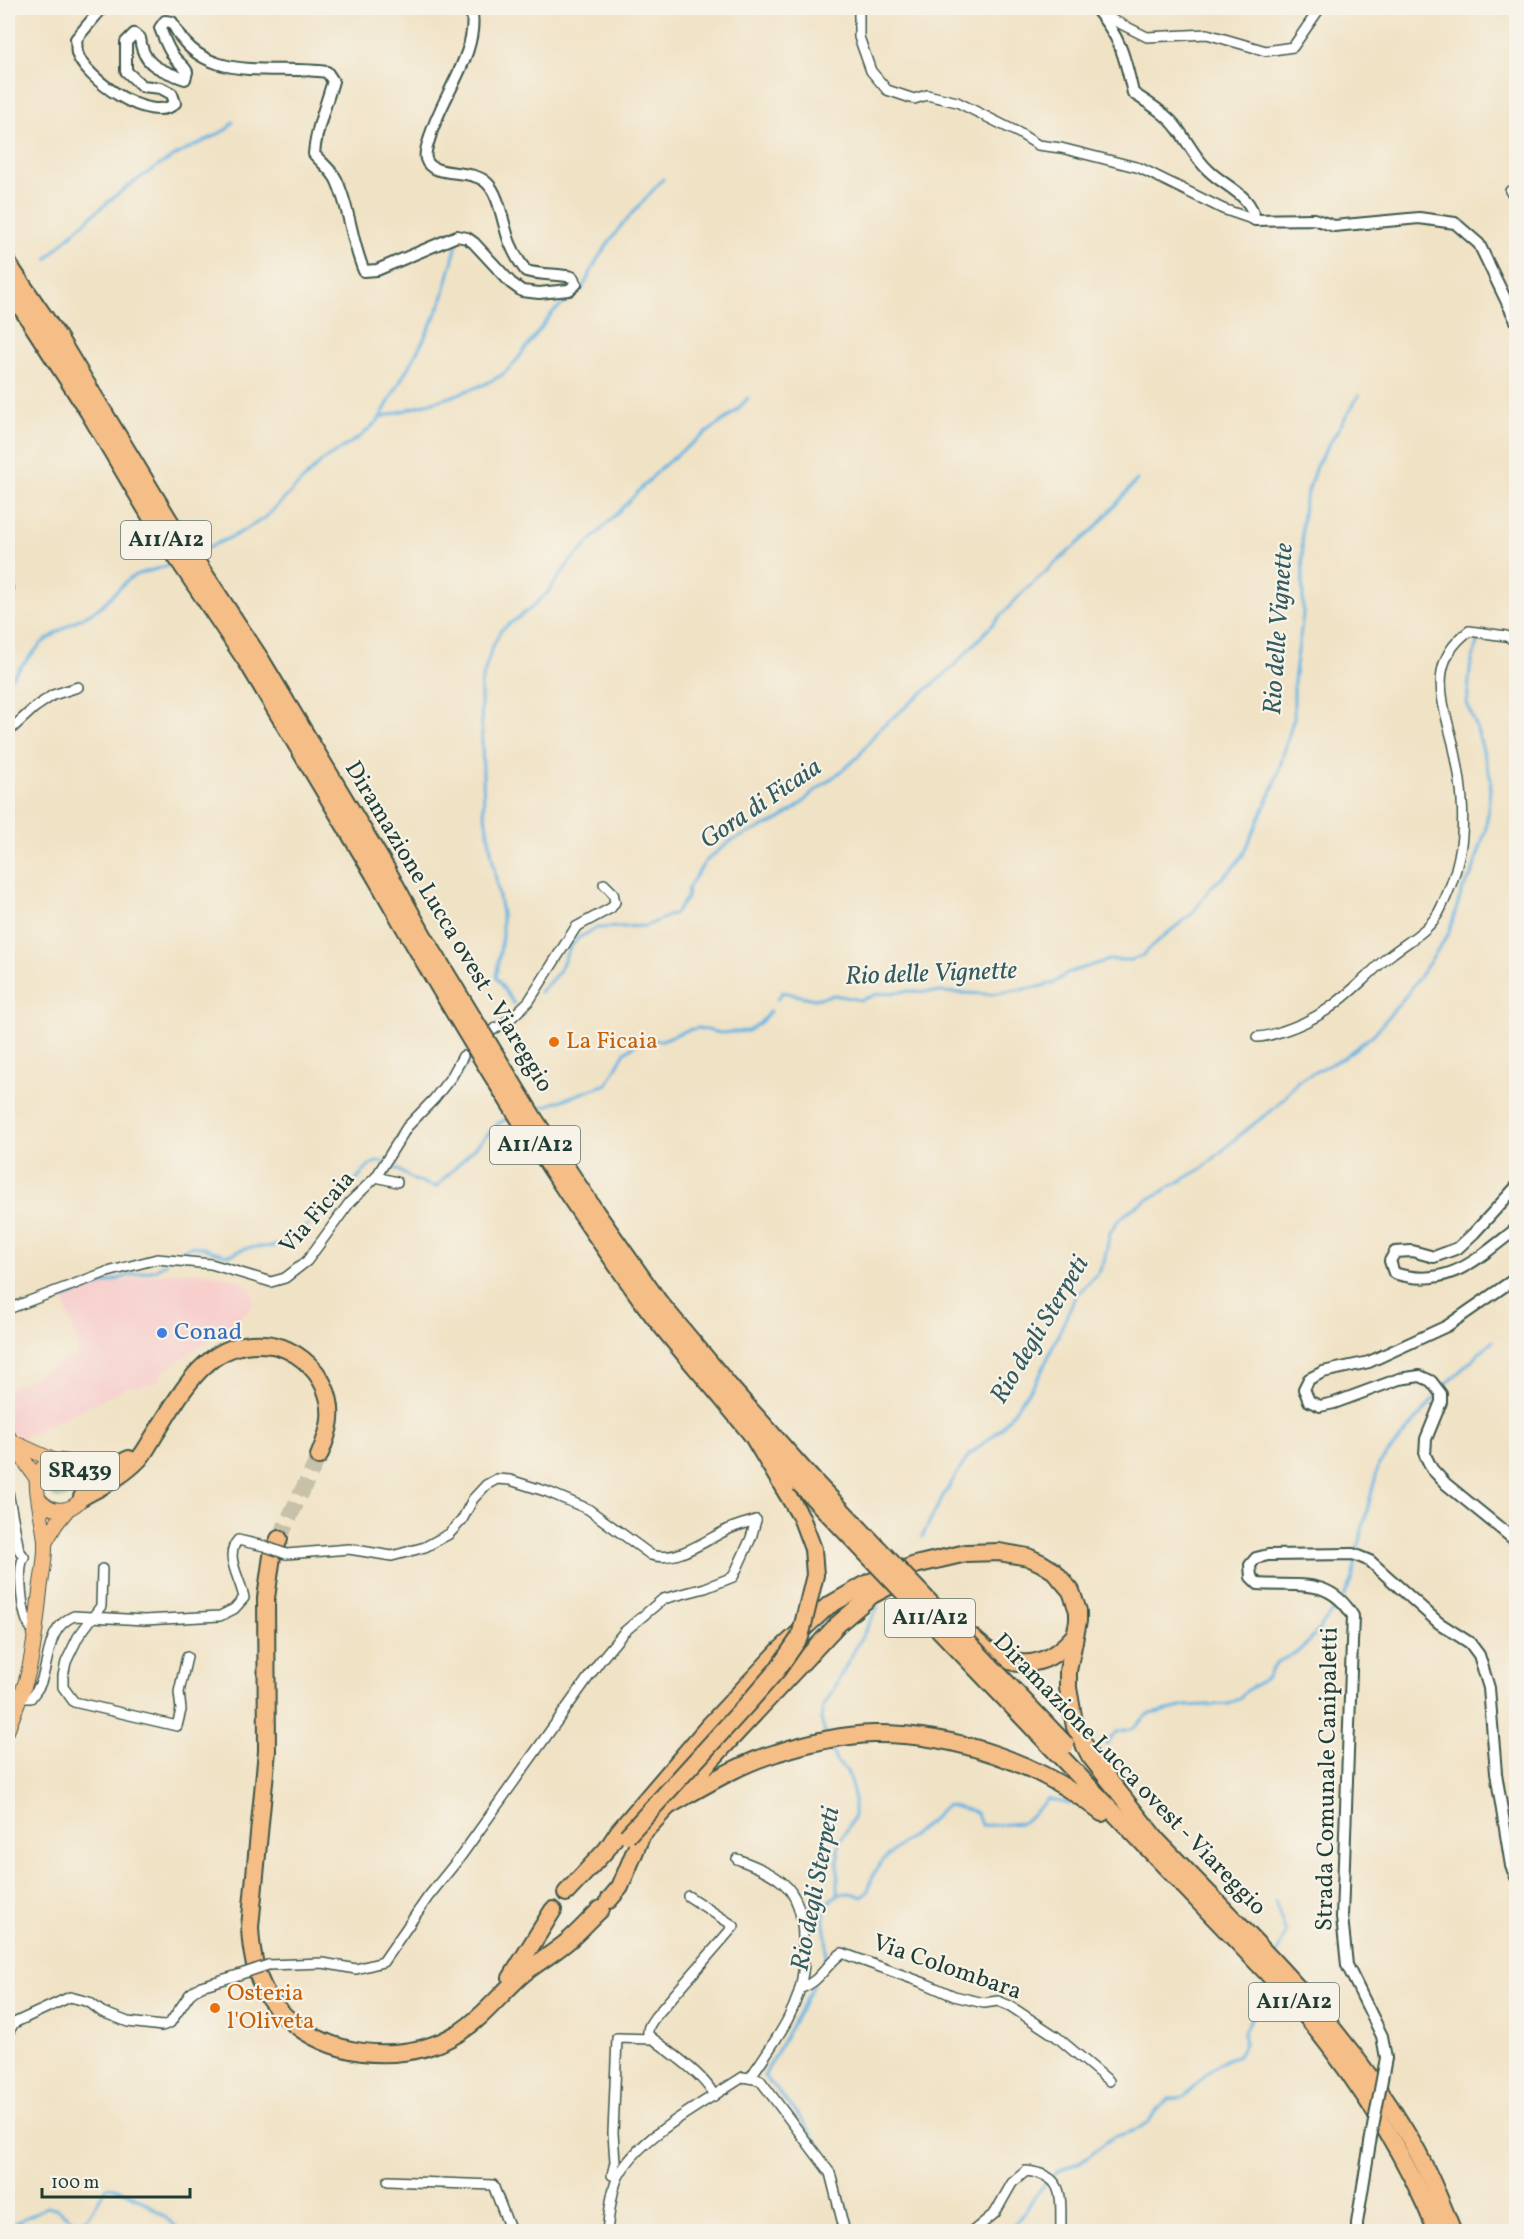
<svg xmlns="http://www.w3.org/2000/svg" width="1524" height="2239" viewBox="0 0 1524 2239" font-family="Vollkorn,serif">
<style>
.built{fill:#f7d0ce}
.green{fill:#7acb8d;stroke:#4c8460;stroke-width:1.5}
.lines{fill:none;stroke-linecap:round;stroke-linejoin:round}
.stream{stroke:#69b5e2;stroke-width:3}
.motorway-tunnel{stroke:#c6c1a8;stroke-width:16;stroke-dasharray:16 8;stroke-linecap:butt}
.minor-casing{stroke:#3e564a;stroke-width:12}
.tertiary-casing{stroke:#3e564a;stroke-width:14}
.primary-casing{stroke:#3e564a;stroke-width:16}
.motorway-casing{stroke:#3e564a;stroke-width:20}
.minor{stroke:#fff;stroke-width:9}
.tertiary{stroke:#fff;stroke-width:10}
.primary{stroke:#f6be87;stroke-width:14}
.motorway{stroke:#f6be87;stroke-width:16}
.minor-bridge-casing{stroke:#3e564a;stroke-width:12;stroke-linecap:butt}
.tertiary-bridge-casing{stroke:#3e564a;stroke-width:14;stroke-linecap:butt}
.motorway-bridge-casing{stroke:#3e564a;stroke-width:20;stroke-linecap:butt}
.minor-bridge{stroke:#fff;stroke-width:9}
.tertiary-bridge{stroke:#fff;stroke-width:10}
.motorway-bridge{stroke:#f6be87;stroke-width:16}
.food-dot{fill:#e8710a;stroke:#f7f3e8;stroke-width:2}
.shop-dot{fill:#3f7fe0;stroke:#f7f3e8;stroke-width:2}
.labels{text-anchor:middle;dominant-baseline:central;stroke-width:4.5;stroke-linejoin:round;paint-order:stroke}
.shield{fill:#f7f3e8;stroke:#60746a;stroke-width:1.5}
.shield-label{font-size:22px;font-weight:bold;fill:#1f3d34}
.street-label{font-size:24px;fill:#1f3d34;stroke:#f7f3e8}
.food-label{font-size:24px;fill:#c56008;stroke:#f7f3e8;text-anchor:start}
.shop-label{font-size:24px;fill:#366cbe;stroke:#f7f3e8;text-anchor:start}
.water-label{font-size:26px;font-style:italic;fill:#325b60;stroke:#f7f3e8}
</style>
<rect width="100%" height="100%" fill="#f7f3e8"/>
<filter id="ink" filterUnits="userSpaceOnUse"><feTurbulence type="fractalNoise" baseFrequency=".0167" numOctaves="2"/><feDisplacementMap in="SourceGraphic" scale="12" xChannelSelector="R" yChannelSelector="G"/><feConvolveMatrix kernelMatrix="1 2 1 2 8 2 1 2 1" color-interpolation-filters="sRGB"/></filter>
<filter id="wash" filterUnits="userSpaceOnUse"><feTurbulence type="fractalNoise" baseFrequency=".008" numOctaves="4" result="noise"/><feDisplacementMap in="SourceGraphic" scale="24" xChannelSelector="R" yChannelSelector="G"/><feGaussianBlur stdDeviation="1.35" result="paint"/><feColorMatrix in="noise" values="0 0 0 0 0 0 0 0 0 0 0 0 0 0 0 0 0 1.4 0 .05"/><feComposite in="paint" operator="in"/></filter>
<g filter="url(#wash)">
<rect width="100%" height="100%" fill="#f0e2c5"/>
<path class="built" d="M190 1272 226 1276 242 1282 251 1289 254 1300 249 1309 233 1325 163 1371 159 1377 158 1382 127 1387 23 1438H18L10 1430 8 1426V1389L80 1354 64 1300 119 1281 170 1273Z"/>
<circle class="green" cx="60" cy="1485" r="13"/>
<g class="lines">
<g class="stream">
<path d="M47 259C84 220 126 184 173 157 190 147 209 140 227 129L233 122"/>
<path d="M382 417 450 397 485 384 502 375 513 365 553 312 582 289 598 258 620 227 663 179"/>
<path d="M195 553 234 536 265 518 322 461 361 436 378 421 423 341 441 303 457 244"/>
<path d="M8 681 42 643 67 626 99 608 129 579 138 574 174 564"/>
<path d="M540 992 559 972 568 951 578 938 597 928 646 926 675 913 687 898 688 888 705 862 718 851 731 841 779 820 800 805 811 794 844 769 858 757 878 730 950 670 1023 592 1095 528 1137 480"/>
<path d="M777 999 783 992 814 999 834 995 861 1000 877 994 907 991 990 994 1038 987 1054 983 1067 973 1096 964 1109 960H1132L1143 955 1159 940 1193 913 1211 887 1229 872 1243 855 1275 783 1294 717V681L1303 614 1302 526 1304 504 1316 466 1359 395"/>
<path d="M514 1004 496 977 502 938V914L484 810 481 702V684L491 650 501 630 530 609 547 593 570 562 661 468 679 453 735 412 748 398"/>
<path d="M441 1096 454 1084 474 1055"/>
<path d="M534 1110 607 1084 625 1052 641 1041 662 1040 688 1030 699 1028 720 1033 748 1031 761 1022 770 1011"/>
<path d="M392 1166 401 1147 419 1121"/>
<path d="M392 1166 414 1180 436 1187 500 1122 511 1118"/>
<path d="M171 1259C198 1237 198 1249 227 1255 232 1255 241 1249 248 1248 259 1246 274 1249 284 1242 313 1222 342 1200 364 1171 369 1165 375 1161 383 1162"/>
<path d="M8 1319 91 1288 127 1276 155 1270 166 1263"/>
<path d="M1441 1389 1492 1341"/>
<path d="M922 1537 943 1496 969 1455 1001 1429 1040 1375 1076 1295 1099 1272 1104 1262 1110 1233 1117 1222 1130 1210 1203 1168 1241 1134 1278 1105 1299 1080 1343 1058 1374 1034 1408 993 1440 947 1448 935 1462 891 1472 874 1486 828 1491 779 1476 726 1467 704 1470 669 1479 635"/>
<path d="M1356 1553 1379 1464 1437 1395"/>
<path d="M1343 1598 1352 1579 1356 1559"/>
<path d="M825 1734 821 1719 823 1708 878 1607"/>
<path d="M1106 1744 1117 1732 1134 1728 1147 1715 1185 1706 1229 1704 1238 1699 1245 1692 1268 1677 1276 1663 1297 1652 1309 1642 1339 1603"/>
<path d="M830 1745 836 1761 847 1771 854 1795V1816L838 1846V1894"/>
<path d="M1275 1901 1286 1933 1276 1955"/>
<path d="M824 1965C826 1956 827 1946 826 1936 825 1930 823 1924 824 1917 825 1895 845 1888 862 1897 872 1890 870 1877 877 1868 891 1849 913 1836 931 1821 938 1815 939 1809 947 1805L973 1811 977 1814 981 1825C986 1826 1017 1824 1024 1822L1048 1799 1070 1804"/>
<path d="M814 1985 764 2076C789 2104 815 2131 829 2166"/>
<path d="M837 2183 855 2232"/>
<path d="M8 2227 47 2207 56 2208 77 2222 87 2219 107 2187C130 2188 165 2216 182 2232"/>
<path d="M1009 2232 1046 2182 1058 2171 1080 2162 1113 2137 1136 2130 1149 2122 1155 2112 1165 2103 1169 2099 1184 2097 1208 2072 1227 2059 1238 2055 1244 2044V2031L1257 2008 1266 1981"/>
</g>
</g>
</g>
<g filter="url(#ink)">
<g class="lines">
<path class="motorway-tunnel" d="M279 1539 319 1456"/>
<defs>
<g id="minor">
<path d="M859 8V37L871 71 887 90 914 99 927 95 957 102 1019 133 1038 145 1061 148 1140 168 1223 209 1255 220"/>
<path d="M1101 11 1113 20 1147 37 1207 34 1266 51 1293 47 1320 8"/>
<path d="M1510 191 1516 190"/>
<path d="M8 588V592"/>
<path d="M8 732 34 708 53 695 78 687"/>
<path d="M493 1030 509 1020 529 1001 576 927 611 908 615 902 613 893 604 884"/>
<path d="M1257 1037C1266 1037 1274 1034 1283 1031 1318 1019 1336 1005 1363 980 1373 971 1382 961 1393 953 1410 940 1430 930 1440 910 1458 874 1465 842 1462 801 1461 782 1457 761 1453 743 1442 700 1427 662 1469 631L1506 636 1516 641"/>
<path d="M376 1177 397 1182"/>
<path d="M8 1309 104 1273 157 1259 211 1264 271 1282 285 1278 307 1261 350 1202 376 1177 407 1127 434 1099 452 1076 463 1056"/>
<path d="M8 1492 19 1550 24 1557"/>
<path d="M286 1554 349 1549 392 1556 425 1547 449 1534 462 1520 473 1499 486 1485 497 1479 510 1480 548 1492 588 1509 651 1555C677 1563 705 1540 729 1529 738 1525 747 1523 756 1520"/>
<path d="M24 1557C17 1568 22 1613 29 1625 30 1628 33 1631 35 1633"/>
<path d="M102 1569 101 1606 78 1637 66 1662 63 1676V1687L74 1702 177 1726 181 1710 179 1692 187 1657"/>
<path d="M19 1698H31C34 1693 39 1688 41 1682 50 1658 47 1627 74 1616L144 1620 220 1616 234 1609 244 1598C241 1579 223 1556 238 1540L264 1546"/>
<path d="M737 1859C752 1865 769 1871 782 1882 799 1896 803 1920 803 1940 803 1951 805 1962 803 1972 799 2012 771 2046 750 2078"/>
<path d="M688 1896 734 1926 655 2017C651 2023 647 2027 648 2035 666 2049 706 2076 714 2096"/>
<path d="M268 1965 323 1963 356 1969 383 1962 428 1897 461 1856 600 1661 624 1632 663 1599 705 1588 733 1577 751 1538 756 1520"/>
<path d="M801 1988C820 1982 826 1964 842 1953L924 1983 954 1996 984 2003 998 2001 1010 2006 1057 2037 1109 2081"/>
<path d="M8 2033 14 2023 70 1997 89 2002 102 2012 128 2022 162 2026 170 2023 190 1994 201 1986 235 1976"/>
<path d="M612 2175 615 2162 613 2133 617 2038 653 2039"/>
<path d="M388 2181 493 2185 511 2232"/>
<path d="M607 2232C609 2215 611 2192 618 2177 639 2136 704 2103 743 2077L760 2080 830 2173 845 2232"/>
<path d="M972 2232 995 2213 1012 2183 1026 2171C1067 2175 1060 2199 1061 2232"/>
</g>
<g id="tertiary">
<path d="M102 8 76 39C77 43 76 49 77 53 84 78 152 126 175 103L172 94 161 88 142 86 126 71V42L134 34 140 38C143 66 160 70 185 79L187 72C184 65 178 63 174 57 167 48 164 38 160 28L165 21 172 22C201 86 271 64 327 72L333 81C326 105 316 129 314 154 321 162 331 170 336 179 350 208 351 241 364 271L377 270 457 236 467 238 474 243 511 283 522 291 539 293 569 290 576 284 572 277C557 274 541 275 526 271 519 262 514 253 510 243 503 226 500 195 487 183 471 167 432 179 426 159 424 152 428 144 430 137 441 96 481 51 471 8"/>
<path d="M1095 8C1120 36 1125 57 1133 93 1148 103 1167 114 1177 128 1188 142 1195 158 1208 170 1225 187 1251 194 1255 220L1314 219 1334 226 1419 218 1455 223 1479 244 1516 321"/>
<path d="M1516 1187 1474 1233 1458 1248 1434 1257 1412 1251 1395 1252 1390 1261 1394 1273C1447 1290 1477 1259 1516 1229"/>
<path d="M1516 1278 1447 1326 1369 1362 1323 1372 1309 1379 1304 1389 1309 1401 1320 1406 1334 1403 1399 1379 1420 1376 1431 1381 1441 1394V1402L1426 1439 1425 1455 1432 1469 1446 1484 1516 1541"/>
<path d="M1386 2058 1382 2036 1347 1965 1342 1917 1353 1616C1329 1576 1297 1587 1258 1584L1251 1577 1250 1565 1256 1558 1268 1555 1353 1554 1370 1561 1439 1623 1470 1643 1479 1655 1489 1688 1496 1773 1511 1866 1516 1877"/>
<path d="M1357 2232V2223L1370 2143"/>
</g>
<g id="primary">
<path d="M8 1436 36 1478"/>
<path d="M15 1443 55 1461"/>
<path d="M45 1543 56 1524 68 1509"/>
<path d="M8 1729C15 1709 25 1689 29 1669 35 1643 37 1617 40 1591 42 1575 46 1558 45 1541 44 1526 33 1484 38 1474 46 1458 69 1456 80 1471 99 1497 62 1525 40 1500"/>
</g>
<g id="motorway">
<path d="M8 264 58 337 172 525 261 660 387 870"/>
<path d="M8 287 88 411 161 534 249 665 375 876"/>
<path d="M730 1387 809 1476"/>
<path d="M721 1397 752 1435 800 1484"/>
<path d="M752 1435 801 1517 813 1549"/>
<path d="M75 1466 108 1469 129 1459"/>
<path d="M82 1497C102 1486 123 1476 139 1459 145 1452 149 1444 154 1436 183 1391 208 1335 272 1345 294 1349 315 1366 324 1386 336 1412 329 1432 319 1456"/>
<path d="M279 1539 272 1556 266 1598 267 1751 250 1927C252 1973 264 2005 304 2031 350 2060 414 2061 460 2032 485 2016 502 1992 524 1973 538 1962 554 1953 568 1941 580 1931 590 1919 601 1909"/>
<path d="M972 1637C1006 1670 1041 1674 1073 1637"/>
<path d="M1058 1754 1294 2001C1352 2071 1403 2147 1437 2232"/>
<path d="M670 1805C704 1786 739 1764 776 1753 807 1743 841 1735 874 1734 954 1733 1040 1763 1102 1813"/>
<path d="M1147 1830C1237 1925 1336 2015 1404 2129 1424 2161 1439 2197 1453 2232"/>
<path d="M566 1893 607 1849 619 1831 708 1727 779 1651 828 1606 870 1582 915 1565 966 1553 999 1552 1028 1557 1041 1563 1054 1571 1071 1591 1078 1611V1621L1068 1671V1688L1075 1727 1090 1756 1155 1838"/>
<path d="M609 1900 620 1887 642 1834 838 1624 872 1595 899 1581"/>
<path d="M511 1978 553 1910"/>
</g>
</defs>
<use href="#minor" class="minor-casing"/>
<use href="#tertiary" class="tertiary-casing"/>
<use href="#primary" class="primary-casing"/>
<use href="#motorway" class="motorway-casing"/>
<use href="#minor" class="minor"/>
<use href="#tertiary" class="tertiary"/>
<use href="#primary" class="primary"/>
<use href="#motorway" class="motorway"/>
<defs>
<g id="minor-bridge">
<path d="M264 1546 286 1554"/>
<path d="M235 1976 268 1965"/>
</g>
<path id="tertiary-bridge" d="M1370 2143 1386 2058"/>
<g id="motorway-bridge">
<path d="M387 870 424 937 533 1117 595 1211 659 1302 730 1387"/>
<path d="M375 876C459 1024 546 1169 646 1306 669 1337 696 1367 721 1397"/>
<path d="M809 1476 1066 1745"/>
<path d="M800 1484 1058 1754"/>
<path d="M627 1836 750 1701 777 1670 800 1637 815 1575 813 1549"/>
</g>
</defs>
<use href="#minor-bridge" class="minor-bridge-casing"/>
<use href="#tertiary-bridge" class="tertiary-bridge-casing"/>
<use href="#motorway-bridge" class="motorway-bridge-casing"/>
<use href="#minor-bridge" class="minor-bridge"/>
<use href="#tertiary-bridge" class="tertiary-bridge"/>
<use href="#motorway-bridge" class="motorway-bridge"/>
</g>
</g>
<g class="food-dot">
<circle cx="554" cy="1042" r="6"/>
<circle cx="215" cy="2008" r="6"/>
</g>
<circle class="shop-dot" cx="162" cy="1333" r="6"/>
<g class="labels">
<g class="shield">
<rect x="121" y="521" width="90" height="38" rx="4.5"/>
<rect x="490" y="1126" width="90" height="38" rx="4.5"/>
<rect x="41" y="1452" width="78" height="38" rx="4.5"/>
<rect x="885" y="1599" width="90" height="38" rx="4.5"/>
<rect x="1249" y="1983" width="90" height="38" rx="4.5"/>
</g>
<g class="shield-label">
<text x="166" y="540">A11/A12</text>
<text x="535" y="1145">A11/A12</text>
<text x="80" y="1471">SR439</text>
<text x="930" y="1618">A11/A12</text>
<text x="1294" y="2002">A11/A12</text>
</g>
<g class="street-label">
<text transform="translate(448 927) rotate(59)">Diramazione Lucca ovest - Viareggio</text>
<text transform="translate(318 1213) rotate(-49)">Via Ficaia</text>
<text transform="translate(1129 1775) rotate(46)">Diramazione Lucca ovest - Viareggio</text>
<text transform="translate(1328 1779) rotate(-89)">Strada Comunale Canipaletti</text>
<text transform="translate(947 1968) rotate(19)">Via Colombara</text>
</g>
<g class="food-label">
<text x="566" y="1042">La Ficaia</text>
<text x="227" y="1994">Osteria<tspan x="227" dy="28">l'Oliveta</tspan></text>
</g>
<g class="shop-label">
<text x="174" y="1333">Conad</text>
</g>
<g class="water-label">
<text transform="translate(1279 629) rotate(-86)">Rio delle Vignette</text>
<text transform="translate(761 804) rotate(-34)">Gora di Ficaia</text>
<text transform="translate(931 974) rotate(-2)">Rio delle Vignette</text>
<text transform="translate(1040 1330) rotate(-59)">Rio degli Sterpeti</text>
<text transform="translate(816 1889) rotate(-79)">Rio degli Sterpeti</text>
</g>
</g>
<rect width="1524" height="2239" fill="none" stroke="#f7f3e8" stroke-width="30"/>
<path d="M42 2188v9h148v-9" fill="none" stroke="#1f3d34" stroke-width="3"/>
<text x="51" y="2188" font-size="18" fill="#1f3d34" stroke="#f7f3e8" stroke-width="4.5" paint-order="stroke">100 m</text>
</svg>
